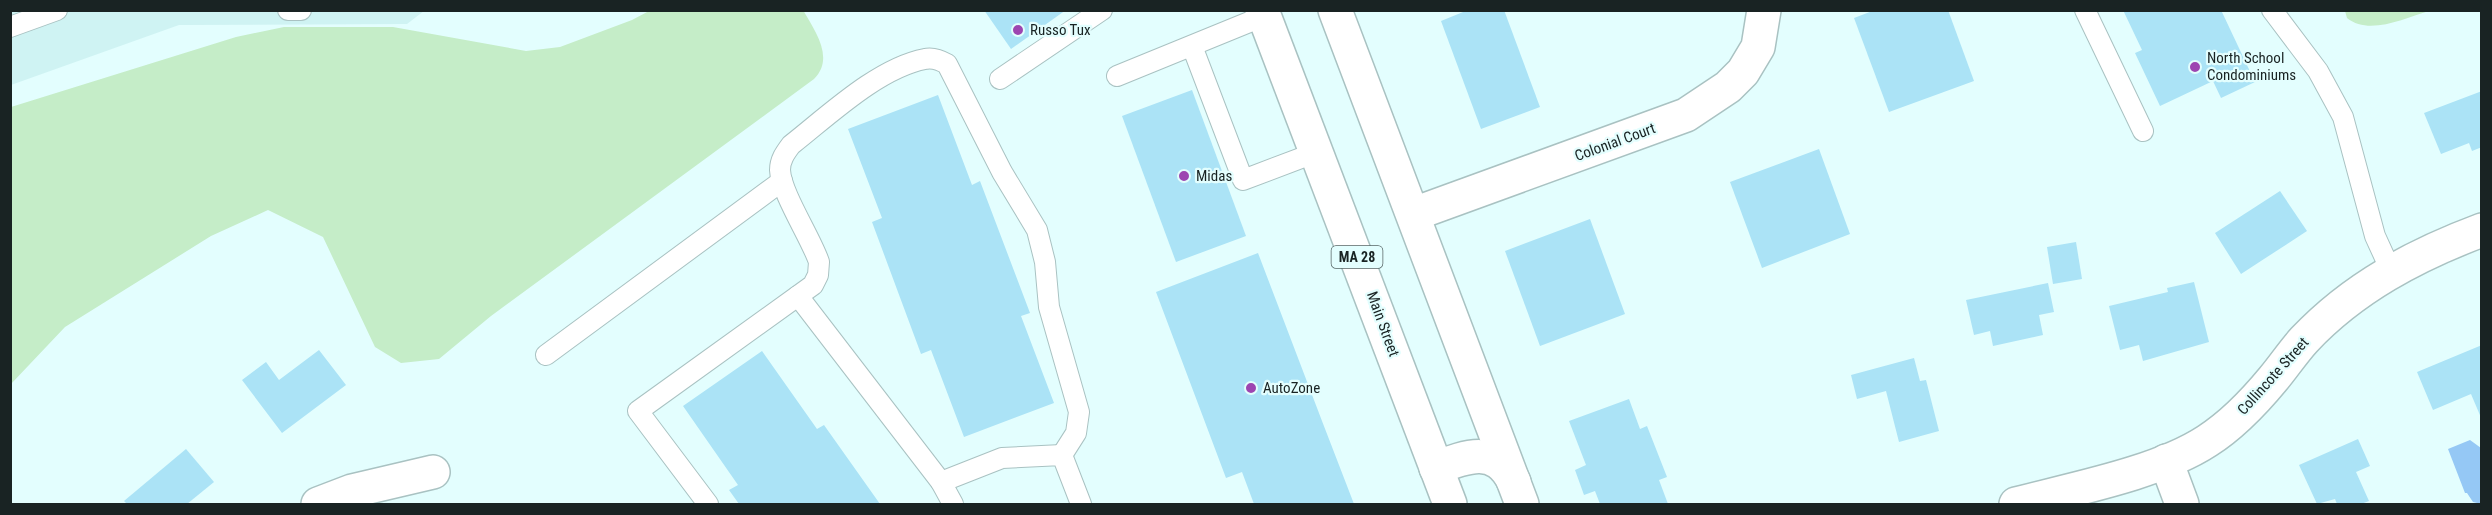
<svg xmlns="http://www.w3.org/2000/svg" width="2492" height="515" viewBox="0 0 2492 515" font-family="'Roboto Condensed',sans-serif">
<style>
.built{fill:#cff3f3}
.green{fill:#c5edc8}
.water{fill:#95c8f5}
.building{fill:#abe3f6}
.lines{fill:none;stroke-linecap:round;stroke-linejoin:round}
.lane-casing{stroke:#a9c2c2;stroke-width:22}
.street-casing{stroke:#a9c2c2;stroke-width:36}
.primary-casing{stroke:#a9c2c2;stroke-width:36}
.lane{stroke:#fff;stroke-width:20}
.street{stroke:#fff;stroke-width:33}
.primary{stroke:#fff;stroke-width:33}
.poi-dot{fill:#9d45b1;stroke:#e3fefe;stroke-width:2}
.labels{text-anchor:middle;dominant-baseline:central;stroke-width:4.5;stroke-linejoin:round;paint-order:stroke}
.shield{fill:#e3fefe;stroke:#566565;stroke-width:1.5}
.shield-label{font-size:14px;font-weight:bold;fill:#192323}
.poi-label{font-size:15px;fill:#192323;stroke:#e3fefe;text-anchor:start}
.street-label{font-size:15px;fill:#192323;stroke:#e3fefe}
</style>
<rect width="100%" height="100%" fill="#e3fefe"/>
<path class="built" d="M10 11H424L407 24 179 25 11 85Z"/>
<g class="green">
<path d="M803 10C815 31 835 58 814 79L491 316 439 359 401 363 375 347 323 237 268 210 211 236 65 327 11 384V107L236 37 284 27H393L526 51 560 47 632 20 649 11Z"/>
<path d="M2345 11V10L2429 11C2405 18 2369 36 2347 18Z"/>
</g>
<path class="water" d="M2470 440 2481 448V504L2473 502 2467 493H2465L2448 449Z"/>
<g class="building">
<path d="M984 10H1066L1011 49Z"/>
<path d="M1468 10H1504L1540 107 1481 129 1441 21Z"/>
<path d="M1875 10H1948L1974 81 1889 112 1854 18Z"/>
<path d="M2123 10H2221L2255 82 2221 98 2213 81 2160 106 2135 53 2142 50Z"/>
<path d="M1192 90 1246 236 1176 262 1122 116Z"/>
<path d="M2482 91V147L2472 151 2469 143 2441 154 2424 113Z"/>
<path d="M938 95 972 185 980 181 1030 313 1021 316 1054 403 964 437 931 350 921 354 872 222 882 218 848 129Z"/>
<path d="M1819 149 1850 234 1762 268 1730 182Z"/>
<path d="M2280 191 2307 231 2241 274 2215 233Z"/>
<path d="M1590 219 1625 314 1540 346 1505 251Z"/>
<path d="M2076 242 2082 279 2053 284 2047 247Z"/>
<path d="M1258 253 1322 421 1354 504H1254L1242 472 1226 478 1156 292Z"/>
<path d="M2194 282 2209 342 2143 361 2139 345 2120 350 2109 306 2168 292 2167 288Z"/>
<path d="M2048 283 2054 312 2039 315 2043 335 1993 346 1990 331 1974 335 1966 300Z"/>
<path d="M2482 345V420L2471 394 2433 410 2417 372Z"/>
<path d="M319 350 346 385 282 433 242 380 266 362 279 380Z"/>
<path d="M762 351 817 429 824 425 880 504H739L729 490 738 485 683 406Z"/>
<path d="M1914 358 1920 381 1926 380 1939 431 1899 442 1886 391 1857 399 1851 375Z"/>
<path d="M1629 399 1640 429 1647 426 1667 477 1659 480 1668 504H1600L1595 491 1584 495 1575 470 1586 465 1569 421Z"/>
<path d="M2358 439 2370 466 2356 472 2369 501 2361 504H2337L2335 499 2317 504 2299 465Z"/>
<path d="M186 449 214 482 187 504H127L124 501Z"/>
</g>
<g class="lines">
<defs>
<g id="lane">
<path d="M288 10H301"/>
<path d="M2085 10 2143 131"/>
<path d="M2272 10 2318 71 2343 117 2375 236 2391 271"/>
<path d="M10 27 57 10"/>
<path d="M1192 46 1243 180 1317 152"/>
<path d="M1117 76 1264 16"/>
<path d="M1000 79 1102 10"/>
<path d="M798 296 941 482"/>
<path d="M546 355 782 181"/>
<path d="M708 504 638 411 813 285 818 275 819 262C811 238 781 193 780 170 780 160 785 153 791 145 828 116 878 68 925 59 933 57 940 60 947 64L1002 172 1037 230 1045 262 1049 307 1079 412 1076 433 1062 455"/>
<path d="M953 504 941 482 1002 458 1062 455 1081 504"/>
</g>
<g id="street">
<path d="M1414 214 1686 115 1728 87 1743 72 1758 47 1764 10"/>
<path d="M2166 461 2182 504"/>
<path d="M318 504 352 491 433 472"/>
<path d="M2016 504C2073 489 2158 473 2207 441 2232 425 2254 402 2273 379 2284 366 2293 352 2304 340 2353 288 2415 255 2482 230"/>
</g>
<g id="primary">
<path d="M1262 10 1450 504"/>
<path d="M1335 10 1522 504"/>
<path d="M1436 468C1467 456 1496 445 1514 482"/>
</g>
</defs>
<use href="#lane" class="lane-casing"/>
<use href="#street" class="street-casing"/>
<use href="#primary" class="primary-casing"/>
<use href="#lane" class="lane"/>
<use href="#street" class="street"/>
<use href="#primary" class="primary"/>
</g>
<g class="poi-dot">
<circle cx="1018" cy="30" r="6"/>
<circle cx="2195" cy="67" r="6"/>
<circle cx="1184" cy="176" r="6"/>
<circle cx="1251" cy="388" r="6"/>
</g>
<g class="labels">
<rect class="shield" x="1331.5" y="246" width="51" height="22" rx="4.5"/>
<g class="shield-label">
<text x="1357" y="257">MA 28</text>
</g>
<g class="poi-label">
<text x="1030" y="30">Russo Tux</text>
<text x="2207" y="58">North School<tspan x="2207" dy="17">Condominiums</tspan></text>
<text x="1196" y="176">Midas</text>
<text x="1263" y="388">AutoZone</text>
</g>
<g class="street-label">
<text transform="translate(1615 142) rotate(-20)">Colonial Court</text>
<text transform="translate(1383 324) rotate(70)">Main Street</text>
<text transform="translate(2273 376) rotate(-48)">Collincote Street</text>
</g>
</g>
<rect width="2492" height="515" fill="none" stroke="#192323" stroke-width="24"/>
</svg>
